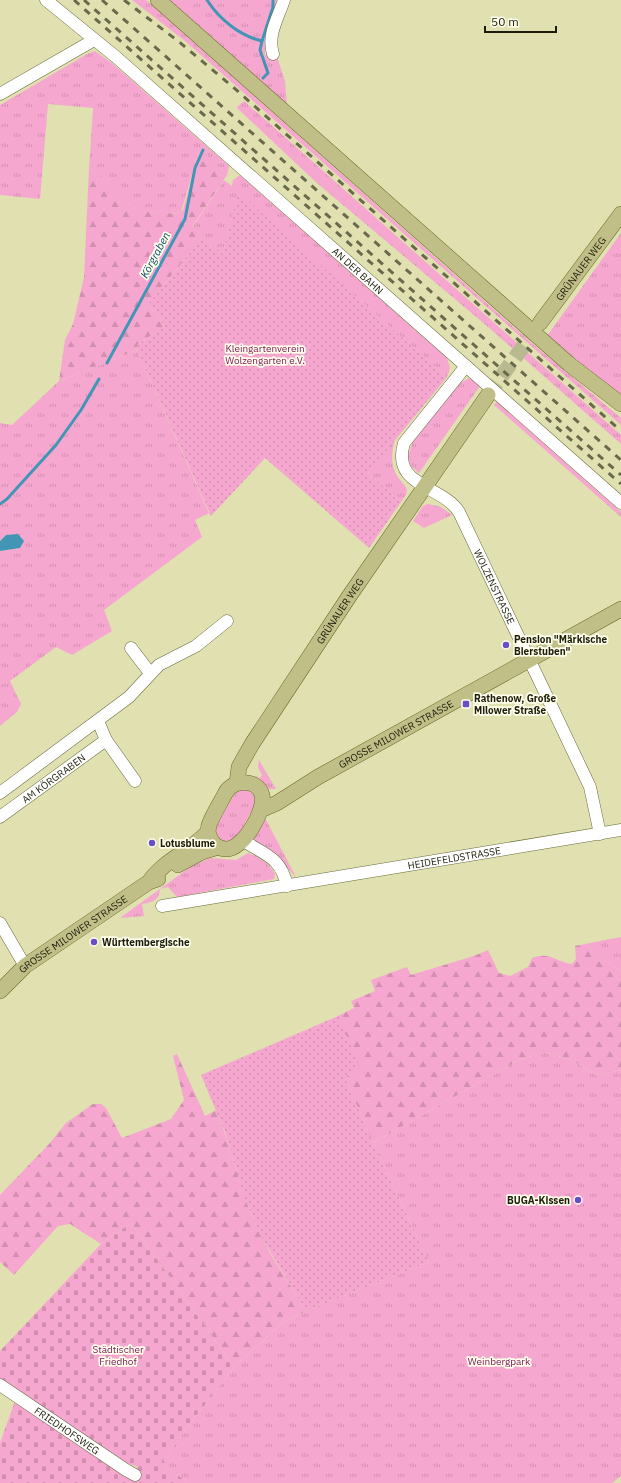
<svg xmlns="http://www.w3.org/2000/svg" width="621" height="1483" viewBox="0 0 621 1483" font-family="'IBM Plex Sans',sans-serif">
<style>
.grass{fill:url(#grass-tufts)}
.forest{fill:url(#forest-firs)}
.cemetery{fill:url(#cemetery-stones)}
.garden{fill:url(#garden-dots)}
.water{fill:#4395b6}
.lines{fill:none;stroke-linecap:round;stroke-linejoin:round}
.stream{stroke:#4395b6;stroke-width:3}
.major-tunnel{stroke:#b9b990;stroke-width:15;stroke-dasharray:15 8;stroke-linecap:butt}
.minor-casing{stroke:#69693e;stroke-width:13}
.major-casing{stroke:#6c6b28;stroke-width:16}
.minor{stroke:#fff;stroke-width:12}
.major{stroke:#c1bf88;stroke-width:15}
.rail{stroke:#69694b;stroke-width:3;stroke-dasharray:7 7;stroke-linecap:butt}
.poi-dot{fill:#684ec7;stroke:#ffffec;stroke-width:1.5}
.labels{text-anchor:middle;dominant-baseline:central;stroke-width:3.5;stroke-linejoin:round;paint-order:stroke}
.street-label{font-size:10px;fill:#1c1c0a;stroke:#ffffec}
.park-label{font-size:10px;fill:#7a1454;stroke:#ffffec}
.poi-label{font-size:10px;font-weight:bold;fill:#1c1c0a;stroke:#ffffec;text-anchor:start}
.water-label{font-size:11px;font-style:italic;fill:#094f67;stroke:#ffffec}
</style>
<defs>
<pattern id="grass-tufts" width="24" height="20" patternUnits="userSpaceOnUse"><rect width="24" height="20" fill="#f6a7cf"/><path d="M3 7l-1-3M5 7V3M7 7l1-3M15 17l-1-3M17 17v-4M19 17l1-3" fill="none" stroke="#d28fb0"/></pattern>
<pattern id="forest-firs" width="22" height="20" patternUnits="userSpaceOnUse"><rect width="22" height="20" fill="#f6a7cf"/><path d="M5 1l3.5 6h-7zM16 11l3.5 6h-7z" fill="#d28fb0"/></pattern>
<pattern id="cemetery-stones" width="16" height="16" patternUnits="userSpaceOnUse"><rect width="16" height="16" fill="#f6a7cf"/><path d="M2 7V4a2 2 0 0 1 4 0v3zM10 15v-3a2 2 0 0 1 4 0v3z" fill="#d28fb0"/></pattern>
<pattern id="garden-dots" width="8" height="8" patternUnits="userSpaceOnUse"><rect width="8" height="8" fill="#f6a7cf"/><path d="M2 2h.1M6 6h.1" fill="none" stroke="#d28fb0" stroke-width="1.8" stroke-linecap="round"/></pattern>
</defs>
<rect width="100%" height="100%" fill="#e0e0b1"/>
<g class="grass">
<path d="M132 0H146L534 345 621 418V425L185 41Z"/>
<path d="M167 0H277L265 38V55L277 57 285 81 287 106Z"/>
<path d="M95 51 113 64 229 166 227 175 203 153 198 154 181 212C175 214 168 213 162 213 120 213 119 184 89 168L93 108 48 104 40 199 0 195V105L87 54Z"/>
<path d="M244 101 621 435V444L487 326 317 183 238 109 237 107Z"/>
<path d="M240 175 447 358 450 368 447 377 238 193 223 254 192 228 224 180 232 186 233 180Z"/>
<path d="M621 233V395L547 336Z"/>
<path d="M137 350 209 513 195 520 202 537 104 610 112 631 72 655 56 647 10 681 21 704 17 712 0 726V551L20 548 6 535 0 541V423L12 425 59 381Z"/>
<path d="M469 378 474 380 480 386 419 473 411 466 408 457 413 441 457 385Z"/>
<path d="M497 401 621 512V517L494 405Z"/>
<path d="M395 440C392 451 390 463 396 474 399 480 405 484 407 490L406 495 401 502 368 473Z"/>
<path d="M428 504 441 507 452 515 424 528 413 521 423 506Z"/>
<path d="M259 760 276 789H266L255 776 260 778 262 775 258 767Z"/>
<path d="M246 789 251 792 255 797V804L237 838 227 842 219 839 216 833V826L234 795 238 791Z"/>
<path d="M264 816 296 877 269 849 253 839Z"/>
<path d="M248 853C258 856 270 864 275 874L274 879 177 897 168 887 160 889C159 901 152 902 142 904L144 916 120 918 193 865 211 858 236 860Z"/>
<path d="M621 937V972L585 944Z"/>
<path d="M544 1052 572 1060 596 1075 621 1070V1476L612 1483H186L185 1480 168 1469 163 1459 234 1367 282 1323 306 1311 429 1262 373 1143 519 1060Z"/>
</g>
<g class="forest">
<path d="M204 153 227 175 192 227 203 237 150 302V307L158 313 164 327 138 344 137 350 59 381 65 340 73 324 84 277 89 168C122 185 118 213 165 213 172 213 179 215 183 210L198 154Z"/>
<path d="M585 944 621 972V1070L596 1075 572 1060 544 1052 519 1060 373 1143 345 1078 338 1016 354 1008 351 1001 375 991 371 980 407 967 411 975 474 956 488 950 499 973 510 976 528 967 532 958C551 951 555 962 572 964L576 959 575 946Z"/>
<path d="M177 1054 205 1116 216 1110C233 1150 240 1193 259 1232 272 1259 291 1285 306 1311L282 1323 234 1367 131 1223 101 1244 70 1224 58 1226 14 1275 0 1262V1195L49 1144 66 1123 93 1104H101L106 1108 122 1138 171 1119 184 1100 173 1056Z"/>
</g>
<path class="cemetery" d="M131 1223 234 1367 163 1459 168 1469 185 1480 186 1483H0V1443L15 1401 119 1472 139 1467 117 1460 0 1381V1351L101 1244Z"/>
<g class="garden">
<path d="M238 192 447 377 368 473 401 502 369 548 265 458 211 516 137 350 138 344 164 327 158 313 150 307V302L203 237 223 254Z"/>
<path d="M338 1016 360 1067 345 1078 373 1143 429 1262 306 1311 259 1233 244 1196 225 1132 201 1075Z"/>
</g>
<path class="water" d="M18 534 24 541 20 548 0 551V541L6 535Z"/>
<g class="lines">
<g class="stream">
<path d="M207 0C219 19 240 36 262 41L260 50 268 73 263 78"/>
<path d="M262 41 273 7V0"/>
<path d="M107 363 185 219 195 168 203 150"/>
<path d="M0 504 7 499 56 445 81 410 99 379"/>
</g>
<path class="major-tunnel" d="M488 395 540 323"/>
<defs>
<g id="minor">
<path id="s1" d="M46 0 116 57 621 503"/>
<path d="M273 54C267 35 278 18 284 0"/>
<path d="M0 94 94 40"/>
<path id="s2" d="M466 366 404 443C391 487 442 485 459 512L590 787 600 834"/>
<path d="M131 648 150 673"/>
<path d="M98 721 106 740 135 781"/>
<path d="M0 793 129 697 159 665 196 646 227 621"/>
<path id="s3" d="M0 817 106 740"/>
<path d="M244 841C265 855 281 857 287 886"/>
<path id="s4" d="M162 906 621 830"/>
<path d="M0 923 25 966"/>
<path id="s5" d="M0 1385 126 1470 135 1475"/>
</g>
<g id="major">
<path d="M158 0 569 364 621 404"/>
<path id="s6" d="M540 323 621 214"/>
<path id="s7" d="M237 783 239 767 252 744 348 598 488 395"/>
<path id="s8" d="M261 810 277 803 318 777 621 609"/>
<path d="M178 865 202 852 218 847"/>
<path d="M149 882C164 860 189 852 207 833 209 831 208 828 209 825 213 814 221 802 226 792 234 779 258 779 262 795 266 810 243 850 226 849 216 849 210 841 208 832"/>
<path id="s9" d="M0 991 25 966 149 882 158 879"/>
</g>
</defs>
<use href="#minor" class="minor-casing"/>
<use href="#major" class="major-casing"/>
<use href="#minor" class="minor"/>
<use href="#major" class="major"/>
<g class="rail">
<path d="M74 0 621 484"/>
<path d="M84 0 621 475"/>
<path d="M102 0 621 460"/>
<path d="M124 0 178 41 233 87 621 431"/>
</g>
</g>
<g class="poi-dot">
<circle cx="506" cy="645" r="4"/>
<rect x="462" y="700" width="8" height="8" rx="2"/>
<circle cx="152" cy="843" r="4"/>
<circle cx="94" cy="942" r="4"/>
<circle cx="578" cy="1200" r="4"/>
</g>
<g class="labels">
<g class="street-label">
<text stroke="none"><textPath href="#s6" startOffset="68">GRÜNAUER WEG</textPath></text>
<text stroke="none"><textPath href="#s1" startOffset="413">AN DER BAHN</textPath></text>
<text stroke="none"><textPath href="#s2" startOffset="278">WOLZENSTRASSE</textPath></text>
<text stroke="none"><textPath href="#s7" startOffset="202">GRÜNAUER WEG</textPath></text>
<text stroke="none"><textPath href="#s8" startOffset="155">GROSSE MILOWER STRASSE</textPath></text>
<text stroke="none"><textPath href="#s3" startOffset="66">AM KÖRGRABEN</textPath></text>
<text stroke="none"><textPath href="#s4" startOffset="296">HEIDEFELDSTRASSE</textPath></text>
<text stroke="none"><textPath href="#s9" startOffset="93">GROSSE MILOWER STRASSE</textPath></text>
<text stroke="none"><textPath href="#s5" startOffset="81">FRIEDHOFSWEG</textPath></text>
</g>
<g class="park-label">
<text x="265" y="348">Kleingartenverein<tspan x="265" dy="12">Wolzengarten e.V.</tspan></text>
<text x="118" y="1349">Städtischer<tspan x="118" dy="12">Friedhof</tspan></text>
<text x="499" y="1361">Weinbergpark</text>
</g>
<g class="poi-label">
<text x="514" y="639">Pension "Märkische<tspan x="514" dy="12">Bierstuben"</tspan></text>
<text x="474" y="698">Rathenow, Große<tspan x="474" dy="12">Milower Straße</tspan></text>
<text x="160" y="843">Lotusblume</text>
<text x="102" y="942">Württembergische</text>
<text x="570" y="1200" text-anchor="end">BUGA-Kissen</text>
</g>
<g class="water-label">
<text transform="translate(155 255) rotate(-62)">Körgraben</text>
</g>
</g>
<path d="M485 26v6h71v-6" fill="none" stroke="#1c1c0a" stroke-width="2"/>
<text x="491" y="26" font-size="12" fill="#1c1c0a" stroke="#ffffec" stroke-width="3" paint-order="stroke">50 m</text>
</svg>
